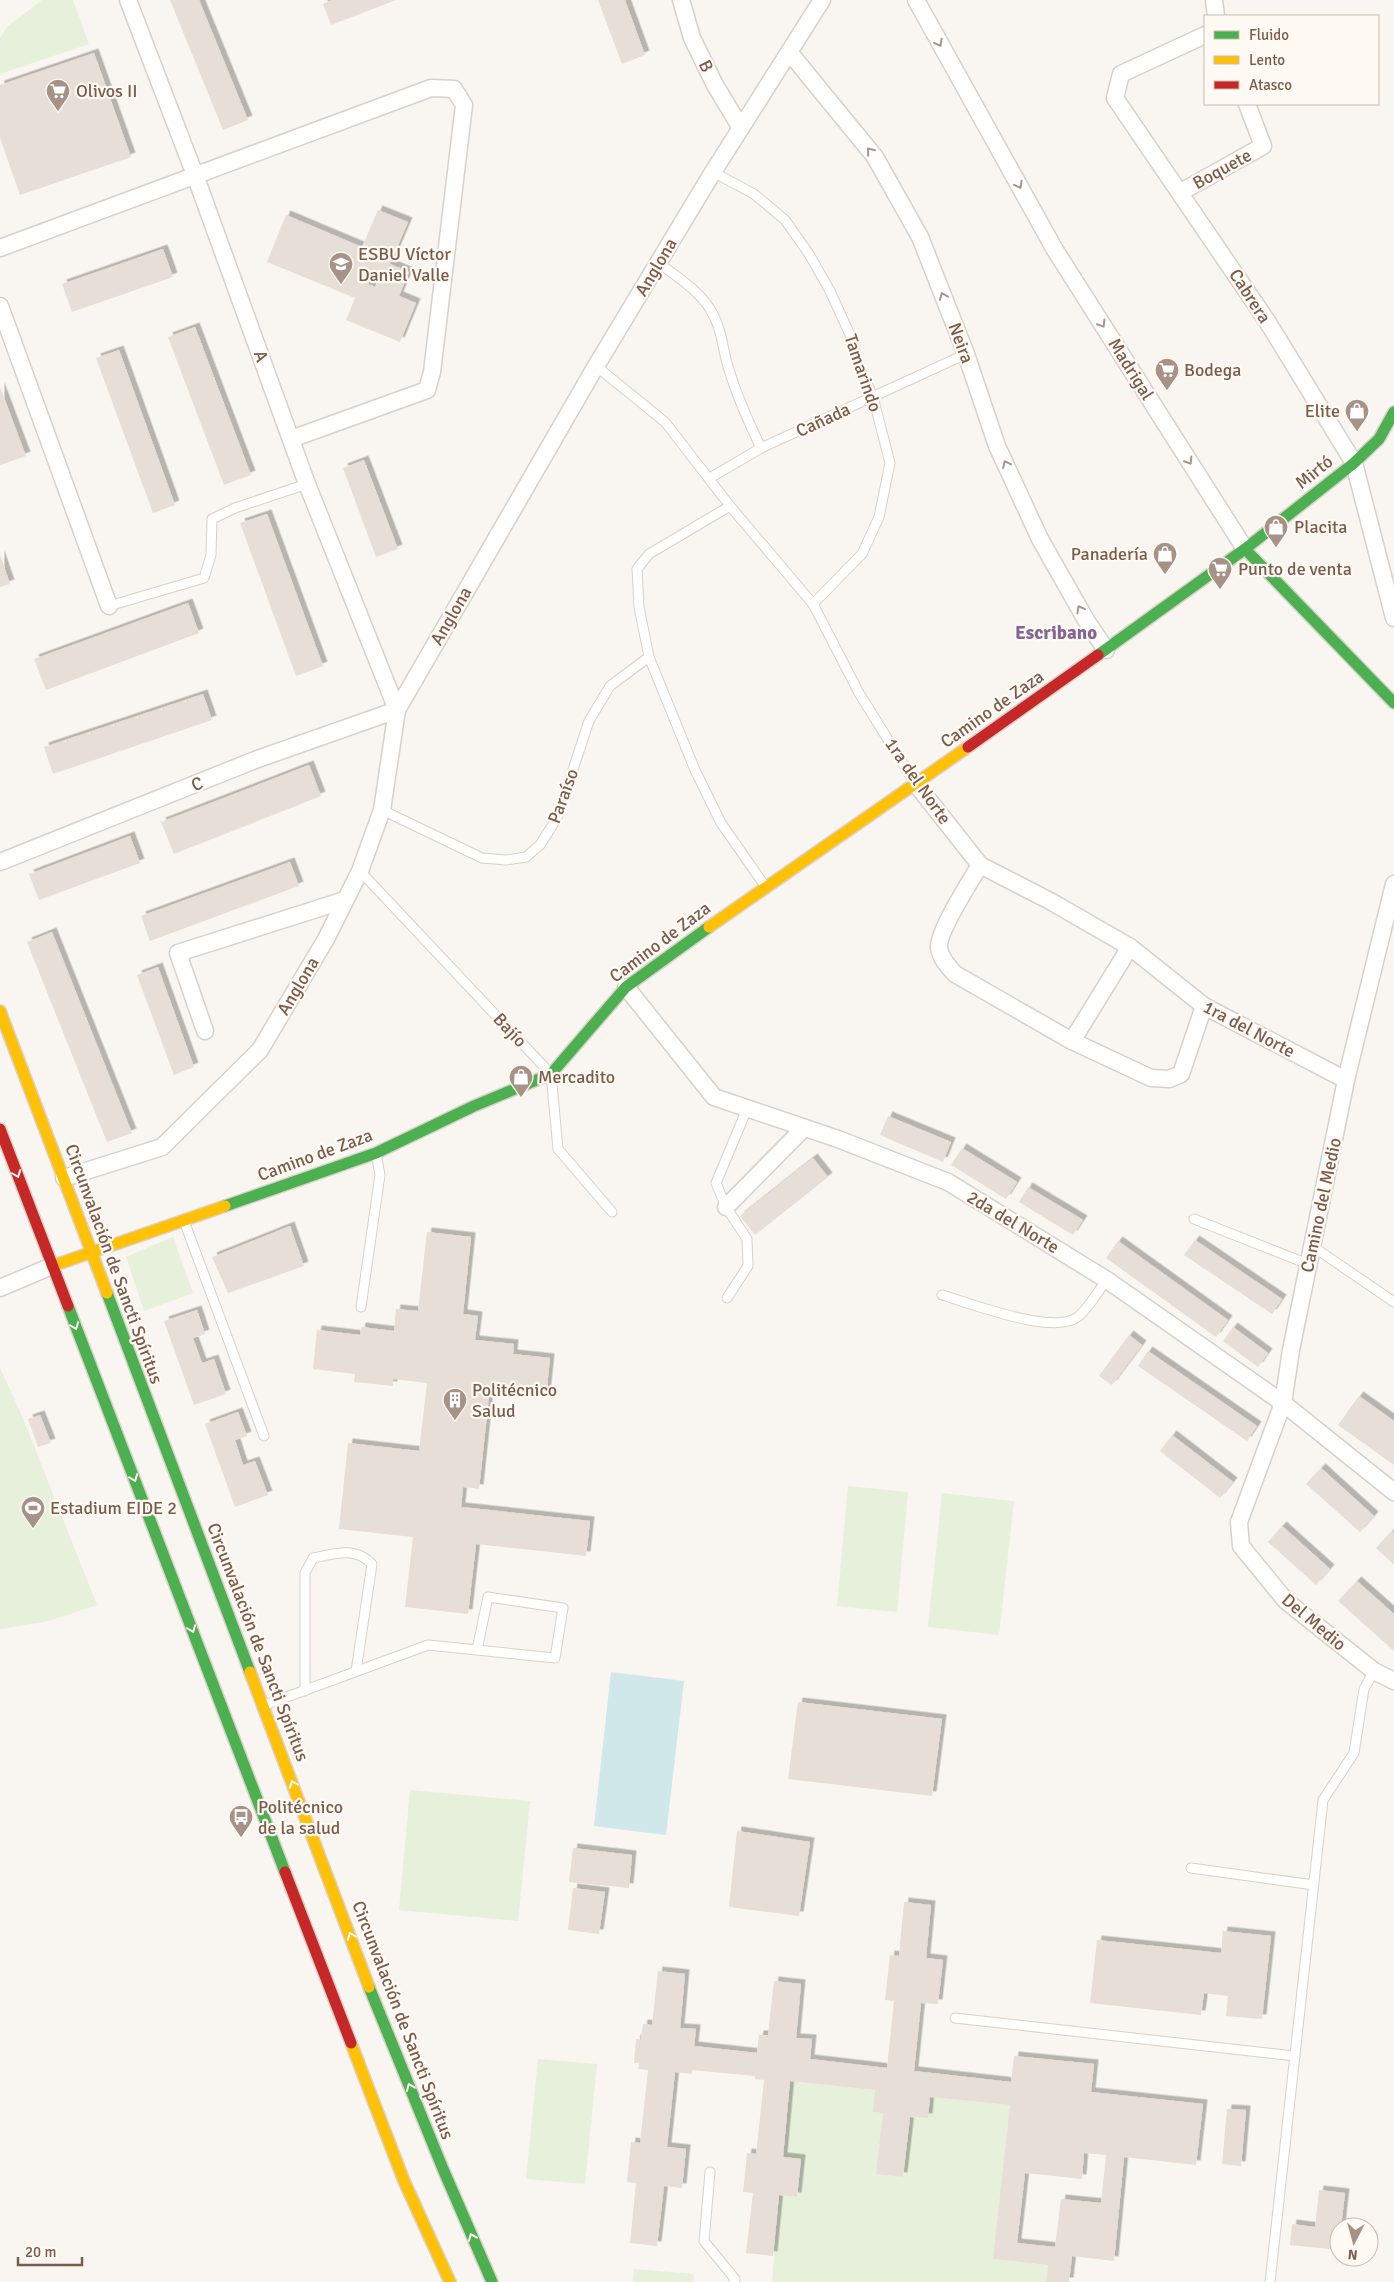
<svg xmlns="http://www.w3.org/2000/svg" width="1394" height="2282" viewBox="0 0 1394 2282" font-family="Signika,sans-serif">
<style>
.green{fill:#e7f0db}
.water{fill:#d0e8ea}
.building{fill:#e6ded7;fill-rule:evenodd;filter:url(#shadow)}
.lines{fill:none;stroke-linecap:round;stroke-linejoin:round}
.lane-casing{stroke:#d7d1cb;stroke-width:11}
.street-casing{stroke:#d7d1cb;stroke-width:19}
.fast-casing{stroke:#d9d2cb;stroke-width:14}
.slow-casing{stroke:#d9d2cb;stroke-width:14}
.jam-casing{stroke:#d9d2cb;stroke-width:14}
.lane{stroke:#fefefd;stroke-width:9}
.street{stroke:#fefefd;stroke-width:16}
.fast{stroke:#4caf50;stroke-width:11}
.slow{stroke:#ffc107;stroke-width:11}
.jam{stroke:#c62828;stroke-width:11}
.oneway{stroke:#a8958b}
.oneway2{stroke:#fffaf3}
.labels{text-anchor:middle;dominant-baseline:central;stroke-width:4.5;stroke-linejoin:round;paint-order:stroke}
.street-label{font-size:18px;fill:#7a5c4d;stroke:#fffaf3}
.poi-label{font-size:18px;fill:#7a5c4d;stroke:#fffaf3;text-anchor:start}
.neighbourhood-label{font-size:19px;font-weight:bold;fill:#846695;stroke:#fffaf3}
</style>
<defs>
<filter id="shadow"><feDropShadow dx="4.5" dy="-4.5" stdDeviation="0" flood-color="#0004"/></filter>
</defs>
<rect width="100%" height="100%" fill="#f9f5f0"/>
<g class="green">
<path d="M42 0H73L89 44 0 74V38L7 27Z"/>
<path d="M173 1237 193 1293 144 1311 126 1257Z"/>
<path d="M0 1368 22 1416 97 1605 49 1621 0 1629Z"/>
<path d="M848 1486 908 1492 897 1612 837 1606Z"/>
<path d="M942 1493 1014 1501 999 1635 928 1627Z"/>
<path d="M410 1790 530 1801 518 1921 399 1910Z"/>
<path d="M538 2059 597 2064 585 2184 526 2179Z"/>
<path d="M790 2081 875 2090 873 2112 883 2113 877 2174 903 2177 910 2117 927 2118 930 2097 1010 2105 994 2259 1048 2265 1046 2282H772L779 2195 797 2197 801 2160 783 2157Z"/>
<path d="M634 2269 694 2274 693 2282H633Z"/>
</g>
<path class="water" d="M611 1672 684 1681 666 1835 594 1826Z"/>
<g class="building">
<path d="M170 0H199L248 120 223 130Z"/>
<path d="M332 0H396L331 25 323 4Z"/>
<path d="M598 0H625L645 55 622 64Z"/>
<path d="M94 53 131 157 20 195 0 138V85Z"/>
<path d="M378 210 408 222 390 264 409 272 399 296 416 303 400 342 346 320 355 298 267 262 286 215 362 247ZM372 274 379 278 375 287 368 284Z"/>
<path d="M163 249 173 277 72 312 62 284Z"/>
<path d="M195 327 251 475 224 485 168 337Z"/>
<path d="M119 350 175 505 153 513 96 358Z"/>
<path d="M0 387 26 456 0 465Z"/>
<path d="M364 460 398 549 376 557 343 468Z"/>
<path d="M267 514 323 666 296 676 240 523Z"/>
<path d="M0 555 10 584 0 587Z"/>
<path d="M188 603 199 633 46 690 34 659Z"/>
<path d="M203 694 212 720 53 774 44 747Z"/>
<path d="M309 765 321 796 174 854 161 822Z"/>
<path d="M130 836 140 863 39 900 29 874Z"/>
<path d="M290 862 299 886 150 941 141 916Z"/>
<path d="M52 932 132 1133 107 1142 27 942Z"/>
<path d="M158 967 194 1067 174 1075 137 975Z"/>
<path d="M888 1116 951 1142 943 1162 880 1135Z"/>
<path d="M962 1148 1017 1182 1006 1199 951 1165Z"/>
<path d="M813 1158 828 1177 755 1235 740 1216Z"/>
<path d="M1028 1187 1083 1220 1073 1235 1019 1202Z"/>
<path d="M290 1226 304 1266 228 1293 212 1257Z"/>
<path d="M427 1232 471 1237 463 1314 478 1316 475 1340 514 1344 513 1354 550 1358 546 1397 507 1393V1398L489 1396 479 1489 463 1487 461 1507 590 1521 586 1556 476 1544 468 1614 405 1607 413 1537 339 1529 348 1443 419 1451 427 1383 393 1379V1386L354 1382 355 1374 313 1369 317 1330 360 1335 361 1327 394 1331 396 1309 418 1311Z"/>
<path d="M1195 1240 1282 1299 1272 1314 1184 1255Z"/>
<path d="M1118 1241 1228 1320 1216 1337 1106 1258Z"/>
<path d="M197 1310 205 1334 193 1338 202 1363 214 1359 226 1394 194 1405 164 1321Z"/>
<path d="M1233 1327 1268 1353 1258 1367 1223 1341Z"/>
<path d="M1129 1335 1142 1345 1112 1385 1099 1376Z"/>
<path d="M1148 1351 1257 1426 1247 1441 1138 1366Z"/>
<path d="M1359 1396 1394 1421V1465L1338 1425Z"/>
<path d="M238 1412 247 1436 235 1440 243 1465 255 1461 268 1495 235 1507 205 1424Z"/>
<path d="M40 1415 51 1443 38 1447 28 1419Z"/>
<path d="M1172 1435 1233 1482 1220 1498 1160 1451Z"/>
<path d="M1321 1468 1374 1516 1360 1532 1306 1484Z"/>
<path d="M1282 1526 1330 1569 1316 1585 1268 1542Z"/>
<path d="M1392 1531 1394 1533V1565L1376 1548Z"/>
<path d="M1357 1581 1394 1614V1651L1338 1601Z"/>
<path d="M798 1702 942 1719 932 1796 788 1779Z"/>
<path d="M737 1831 810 1842 799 1916 729 1907Z"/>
<path d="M573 1848 632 1855 629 1888 569 1882Z"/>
<path d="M573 1888 605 1892 599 1934 568 1930Z"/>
<path d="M904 1902 931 1905 926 1958 943 1960 938 2004 921 2003 914 2071 1011 2082 1014 2056 1094 2064 1091 2092 1203 2104 1196 2165 1124 2157 1114 2261 1072 2256 1069 2282H1046L1048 2265 993 2259 1010 2105 930 2097 928 2118 910 2117 903 2177 876 2174 883 2113 873 2112 875 2090 790 2081 783 2157 801 2159 797 2197 779 2195 773 2256 746 2253 753 2193 743 2192 747 2153 756 2154 764 2080 755 2079V2076L692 2070V2074L675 2072 667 2147 686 2149 682 2188 664 2186 657 2246 630 2243 636 2183 627 2182 631 2142 640 2143 648 2070 638 2069 639 2063H634L636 2039 641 2040 643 2024 652 2025 658 1971 685 1974 680 2028 696 2029 694 2046 757 2053 759 2035H768L774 1981 801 1984 796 2038 812 2039 810 2059 887 2068 894 2001 885 2000 890 1955 899 1956ZM1084 2153 1106 2155 1101 2203 1061 2199 1055 2247 1017 2243 1025 2173 1082 2179Z"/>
<path d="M1223 1931 1271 1936 1262 2019 1226 2016 1228 1996 1204 1993 1201 2015 1090 2003 1097 1940 1221 1953Z"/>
<path d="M1227 2109 1246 2110 1241 2166 1222 2164Z"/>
<path d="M1319 2190 1345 2193 1341 2227H1339V2250L1290 2245 1292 2224 1315 2227Z"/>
</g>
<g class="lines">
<defs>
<g id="lane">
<path d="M713 172 754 194 785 220 809 254 830 291 851 337 861 371 873 397 890 463 879 517 862 554 813 604"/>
<path d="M659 263C677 277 698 290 710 309 721 326 722 344 727 363 735 392 748 421 761 448"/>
<path d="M596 366 665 422 730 506 813 604 859 693 915 783"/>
<path d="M710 478 761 448 966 354"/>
<path d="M730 506 649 554 637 569 639 607 649 657 695 770 721 823 765 886"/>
<path d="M109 606 204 578 211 555 212 519 235 508 307 484"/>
<path d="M382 810 482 858 506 860 526 857 540 845 557 818 589 721 610 686 649 657"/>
<path d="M360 871 551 1074 558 1149 612 1212"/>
<path d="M1194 1219 1308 1264"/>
<path d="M184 1221 264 1436"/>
<path d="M1312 1246 1394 1302"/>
<path d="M942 1295C970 1303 1056 1337 1079 1316 1090 1306 1098 1291 1107 1280"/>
<path d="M727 1298 748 1266 747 1239 726 1207 716 1183 747 1109"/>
<path d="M361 1307 380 1175 376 1153"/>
<path d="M305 1691V1573L313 1558C335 1554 354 1546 372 1564L356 1671"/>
<path d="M265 1705 428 1645 555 1658 563 1608 488 1597 477 1650"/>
<path d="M1191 1868 1314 1885"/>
<path d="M955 2018 1295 2056"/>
<path d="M710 2172 704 2241 735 2279 734 2282"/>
<path d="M1270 2282 1323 1800 1354 1753 1364 1689 1374 1671"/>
</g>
<g id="street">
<path d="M681 0 692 38 715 85 741 128"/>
<path d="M916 0 1055 250 1245 549"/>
<path d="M1214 0 1216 16"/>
<path d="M1205 35 1121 74 1115 98 1267 321 1354 463 1394 618"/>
<path d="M790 53 875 157 920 237 966 354 997 446 1040 539 1086 620 1106 650"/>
<path d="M1181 192 1263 146 1247 104"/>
<path d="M0 248 431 88 454 89 464 105 432 372 427 390 291 439"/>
<path d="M0 306 109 606"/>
<path d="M916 784 980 865 1050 901 1130 947 1204 1006 1346 1080"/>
<path d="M0 862 255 760 397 710 307 484 195 175 128 0"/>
<path d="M980 865C971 880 937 933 939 948 941 959 948 966 955 974L1072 1041 1151 1078 1169 1079 1181 1074 1204 1006"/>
<path d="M1394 884 1346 1080 1291 1350 1283 1403 1239 1522 1241 1546 1286 1601 1374 1671 1394 1681"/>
<path d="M626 987 714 1097 838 1139 948 1182 1107 1280 1283 1403 1394 1492"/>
<path d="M205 1031 178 953 345 900"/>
<path d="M1072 1041 1130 947"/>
<path d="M64 1178 162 1147 260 1050 326 939 360 871 382 810 397 710 596 366 713 172 822 0"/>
<path d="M726 1207 804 1128"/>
<path d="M0 1288 52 1266"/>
</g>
<g id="fast">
<path d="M1245 549 1394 703"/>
<path d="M1098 655 1245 549 1354 463 1379 439 1394 412"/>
<path d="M225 1206 376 1153 474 1106 551 1074 626 987 709 927"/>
<path d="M107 1293 250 1672"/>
<path d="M68 1306 285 1872"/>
<path d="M369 1987 443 2169 492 2282"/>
</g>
<g id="slow">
<path d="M709 927 968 747"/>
<path d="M0 1011 107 1293"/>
<path d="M52 1266 225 1206"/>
<path d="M250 1672 369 1987"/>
<path d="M351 2043 404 2181 450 2282"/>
</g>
<g id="jam">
<path d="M968 747 1098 655"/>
<path d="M0 1129 68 1306"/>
<path d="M285 1872 351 2043"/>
</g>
</defs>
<use href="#lane" class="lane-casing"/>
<use href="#street" class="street-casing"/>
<use href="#fast" class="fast-casing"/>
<use href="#slow" class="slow-casing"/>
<use href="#jam" class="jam-casing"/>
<use href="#lane" class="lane"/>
<use href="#street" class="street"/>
<use href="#fast" class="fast"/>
<use href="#slow" class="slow"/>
<use href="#jam" class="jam"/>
</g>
<defs><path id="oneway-chevron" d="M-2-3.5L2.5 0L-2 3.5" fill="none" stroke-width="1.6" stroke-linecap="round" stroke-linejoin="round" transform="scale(1.25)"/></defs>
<g class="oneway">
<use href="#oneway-chevron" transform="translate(939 43) rotate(61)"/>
<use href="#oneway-chevron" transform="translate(870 151) rotate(-129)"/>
<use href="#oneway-chevron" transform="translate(1019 185) rotate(61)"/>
<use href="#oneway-chevron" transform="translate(943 296) rotate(-112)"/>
<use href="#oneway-chevron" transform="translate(1102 324) rotate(58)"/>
<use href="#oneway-chevron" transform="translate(1189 461) rotate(58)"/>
<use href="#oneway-chevron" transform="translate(1006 464) rotate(-115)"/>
<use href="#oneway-chevron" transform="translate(1080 609) rotate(-119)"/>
</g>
<g class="oneway2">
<use href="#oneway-chevron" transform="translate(17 1174) rotate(69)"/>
<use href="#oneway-chevron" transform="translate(75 1326) rotate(69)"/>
<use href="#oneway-chevron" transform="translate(134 1478) rotate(69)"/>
<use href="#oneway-chevron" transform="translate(192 1629) rotate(69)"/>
<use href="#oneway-chevron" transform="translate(293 1784) rotate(-111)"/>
<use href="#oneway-chevron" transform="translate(351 1936) rotate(-111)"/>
<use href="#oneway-chevron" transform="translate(410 2087) rotate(-112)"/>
<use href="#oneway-chevron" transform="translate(472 2237) rotate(-113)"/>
</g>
<defs>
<symbol id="supermarket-pin" viewBox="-11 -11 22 30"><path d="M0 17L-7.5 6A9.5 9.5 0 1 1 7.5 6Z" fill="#a69286" stroke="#fffaf3"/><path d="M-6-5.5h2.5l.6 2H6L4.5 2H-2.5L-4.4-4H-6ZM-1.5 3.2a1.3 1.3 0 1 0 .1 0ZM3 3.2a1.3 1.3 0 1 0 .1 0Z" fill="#fff"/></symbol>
<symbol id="school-pin" viewBox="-11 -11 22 30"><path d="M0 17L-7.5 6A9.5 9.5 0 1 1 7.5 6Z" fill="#a69286" stroke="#fffaf3"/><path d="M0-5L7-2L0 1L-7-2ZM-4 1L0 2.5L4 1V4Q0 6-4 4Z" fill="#fff"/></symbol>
<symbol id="shop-pin" viewBox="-11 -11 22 30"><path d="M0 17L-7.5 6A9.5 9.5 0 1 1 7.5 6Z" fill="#a69286" stroke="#fffaf3"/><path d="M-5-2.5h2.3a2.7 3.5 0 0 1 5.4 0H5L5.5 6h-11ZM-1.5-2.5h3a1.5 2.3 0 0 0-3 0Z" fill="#fff"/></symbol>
<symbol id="building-pin" viewBox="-11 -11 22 30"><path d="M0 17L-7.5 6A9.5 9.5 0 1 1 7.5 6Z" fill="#a69286" stroke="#fffaf3"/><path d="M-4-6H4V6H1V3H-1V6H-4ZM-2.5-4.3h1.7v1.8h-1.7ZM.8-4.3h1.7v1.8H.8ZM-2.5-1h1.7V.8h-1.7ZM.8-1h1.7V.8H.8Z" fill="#fff"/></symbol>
<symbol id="stadium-pin" viewBox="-11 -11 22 30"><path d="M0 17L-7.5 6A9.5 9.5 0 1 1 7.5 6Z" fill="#a69286" stroke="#fffaf3"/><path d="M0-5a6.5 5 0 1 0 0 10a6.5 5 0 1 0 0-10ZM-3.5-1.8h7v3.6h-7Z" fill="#fff"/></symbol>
<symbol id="bus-pin" viewBox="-11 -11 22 30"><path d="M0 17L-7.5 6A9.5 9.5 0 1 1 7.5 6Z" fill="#a69286" stroke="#fffaf3"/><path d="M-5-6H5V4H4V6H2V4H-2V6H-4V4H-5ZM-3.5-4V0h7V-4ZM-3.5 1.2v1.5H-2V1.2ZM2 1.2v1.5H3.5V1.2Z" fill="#fff"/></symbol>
</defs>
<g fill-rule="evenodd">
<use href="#supermarket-pin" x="44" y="77" width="28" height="38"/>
<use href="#school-pin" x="327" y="250" width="28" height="38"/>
<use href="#supermarket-pin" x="1153" y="356" width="28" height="38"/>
<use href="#shop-pin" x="1343" y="397" width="28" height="38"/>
<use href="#shop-pin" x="1262" y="513" width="28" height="38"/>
<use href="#shop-pin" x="1151" y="540" width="28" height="38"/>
<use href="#supermarket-pin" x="1206" y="555" width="28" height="38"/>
<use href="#shop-pin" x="507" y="1063" width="28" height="38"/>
<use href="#building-pin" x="441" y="1386" width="28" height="38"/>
<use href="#stadium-pin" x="19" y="1494" width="28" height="38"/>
<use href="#bus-pin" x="227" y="1803" width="28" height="38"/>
</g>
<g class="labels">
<g class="street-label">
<text transform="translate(706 66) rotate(64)">B</text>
<text transform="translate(1222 169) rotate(-29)">Boquete</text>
<text transform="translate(656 267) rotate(-59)">Anglona</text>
<text transform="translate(1250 296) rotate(57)">Cabrera</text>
<text transform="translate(961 343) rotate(70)">Neira</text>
<text transform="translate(261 356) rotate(70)">A</text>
<text transform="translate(1131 369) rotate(58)">Madrigal</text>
<text transform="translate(863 373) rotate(71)">Tamarindo</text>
<text transform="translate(823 420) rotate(-25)">Cañada</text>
<text transform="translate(1314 472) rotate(-38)">Mirtó</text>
<text transform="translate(451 616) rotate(-60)">Anglona</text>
<text transform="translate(992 709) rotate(-35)">Camino de Zaza</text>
<text transform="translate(918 781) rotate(55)">1ra del Norte</text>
<text transform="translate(197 784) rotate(-22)">C</text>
<text transform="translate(563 796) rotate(-70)">Paraíso</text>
<text transform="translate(660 942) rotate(-37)">Camino de Zaza</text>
<text transform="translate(298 986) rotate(-59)">Anglona</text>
<text transform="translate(1249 1029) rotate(28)">1ra del Norte</text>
<text transform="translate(510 1030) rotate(47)">Bajío</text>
<text transform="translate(315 1155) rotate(-20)">Camino de Zaza</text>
<text transform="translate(1321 1205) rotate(-78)">Camino del Medio</text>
<text transform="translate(1013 1222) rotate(31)">2da del Norte</text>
<text transform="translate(114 1264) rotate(70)">Circunvalación de Sancti Spíritus</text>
<text transform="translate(1314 1622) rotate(40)">Del Medio</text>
<text transform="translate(258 1642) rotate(69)">Circunvalación de Sancti Spíritus</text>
<text transform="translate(403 2020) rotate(69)">Circunvalación de Sancti Spíritus</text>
</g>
<g class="poi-label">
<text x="76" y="91">Olivos II</text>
<text x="358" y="254">ESBU Víctor<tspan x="358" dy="21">Daniel Valle</tspan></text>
<text x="1184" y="370">Bodega</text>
<text x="1340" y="411" text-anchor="end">Elite</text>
<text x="1294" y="527">Placita</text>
<text x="1148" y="554" text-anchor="end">Panadería</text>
<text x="1238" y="569">Punto de venta</text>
<text x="538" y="1077">Mercadito</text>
<text x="472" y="1390">Politécnico<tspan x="472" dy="21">Salud</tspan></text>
<text x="50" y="1508">Estadium EIDE 2</text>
<text x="258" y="1807">Politécnico<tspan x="258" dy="21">de la salud</tspan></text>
</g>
<g class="neighbourhood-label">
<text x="1056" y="633">Escribano</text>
</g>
</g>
<rect x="1204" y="15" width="175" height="90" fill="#fffaf3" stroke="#cabbb1"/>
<rect x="1214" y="31" width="25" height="8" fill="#4caf50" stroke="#cabbb1"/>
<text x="1249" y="40" font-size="15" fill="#7a5c4d">Fluido</text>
<rect x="1214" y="56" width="25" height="8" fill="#ffc107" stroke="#cabbb1"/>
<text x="1249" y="65" font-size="15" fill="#7a5c4d">Lento</text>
<rect x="1214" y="81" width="25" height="8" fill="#c62828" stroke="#cabbb1"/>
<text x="1249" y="90" font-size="15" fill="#7a5c4d">Atasco</text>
<g transform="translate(1354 2242) rotate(186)"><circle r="24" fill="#fffaf3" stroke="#cabbb1"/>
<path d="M0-4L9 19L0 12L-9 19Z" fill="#a69286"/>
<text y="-8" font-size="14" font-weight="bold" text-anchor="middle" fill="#7a5c4d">N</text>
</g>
<path d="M18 2257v8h64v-8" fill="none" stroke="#7a5c4d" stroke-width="2.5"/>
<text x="25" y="2257" font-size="15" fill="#7a5c4d" stroke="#fffaf3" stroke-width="4" paint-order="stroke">20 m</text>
</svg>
